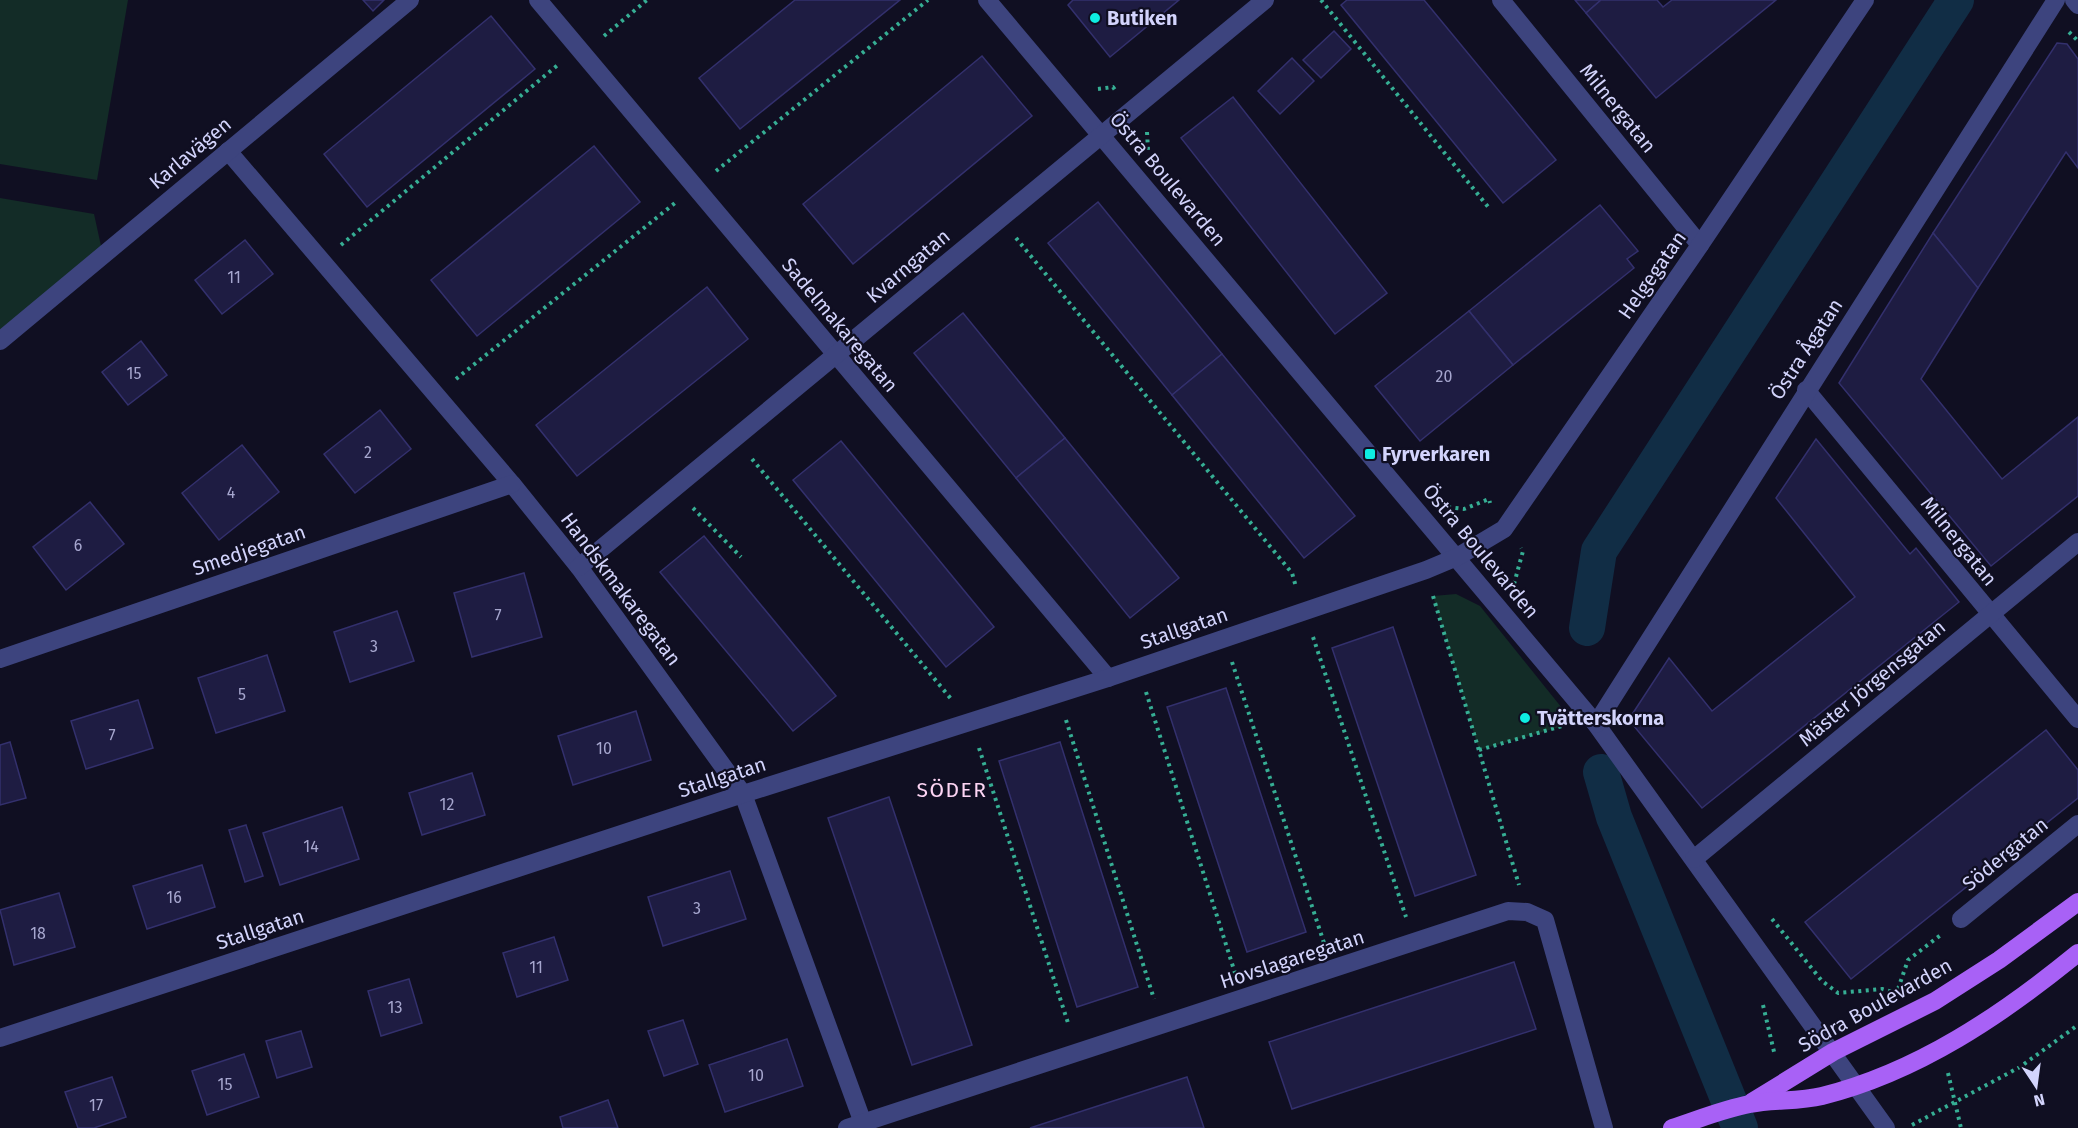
<svg xmlns="http://www.w3.org/2000/svg" width="2078" height="1128" viewBox="0 0 2078 1128" font-family="'Fira Sans',sans-serif">
<style>
.green{fill:#132c27}
.lines{fill:none;stroke-linecap:round;stroke-linejoin:round}
.canal{stroke:#112d45;stroke-width:36}
.building{fill:#1e1c42;stroke:#33306d;stroke-width:1.5}
.path{stroke:#36ae94;stroke-width:4;stroke-dasharray:3 4.5;stroke-linecap:butt}
.minor{stroke:#3d447e;stroke-width:18}
.major{stroke:#a861f6;stroke-width:18}
.poi-dot{fill:#0eede2;stroke:#100f22;stroke-width:2}
.labels{text-anchor:middle;dominant-baseline:central;stroke-width:4.5;stroke-linejoin:round;paint-order:stroke}
.number-label{font-size:16px;fill:#a6a6ce}
.poi-label{font-size:20px;font-weight:bold;fill:#d3d4fc;stroke:#100f22;text-anchor:start}
.street-label{font-size:20px;fill:#d3d4fc;stroke:#100f22}
.neighbourhood-label{font-size:21px;letter-spacing:1.5px;fill:#fdd5f4;stroke:#100f22}
</style>
<rect width="100%" height="100%" fill="#100f22"/>
<g class="green">
<path d="M0 0H128L97 180 0 164Z"/>
<path d="M0 198 94 214 103 255 0 341Z"/>
<path d="M1456 594 1480 606 1574 723 1479 750 1433 596Z"/>
</g>
<g class="lines">
<g class="canal">
<path d="M1587 628 1599 551 1956 0"/>
<path d="M1601 772 1614 817 1740 1128"/>
</g>
</g>
<g class="building">
<path d="M363 0H384L373 11Z"/>
<path d="M795 0H900L740 129 699 78Z"/>
<path d="M1073 0H1179L1110 57 1068 5Z"/>
<path d="M1347 0H1424L1556 160 1503 203 1341 5Z"/>
<path d="M1575 0H1601L1586 13Z"/>
<path d="M1601 0H1657L1663 7 1672 0H1776L1656 98 1586 13Z"/>
<path d="M491 16 535 69 367 207 324 154Z"/>
<path d="M1334 31 1351 49 1321 78 1303 60Z"/>
<path d="M2057 43 2067 44 2078 59V168L2066 152 1978 288 1933 233Z"/>
<path d="M982 56 1032 116 853 264 803 204Z"/>
<path d="M1292 58 1314 81 1280 114 1258 91Z"/>
<path d="M1233 97 1387 293 1335 334 1181 138Z"/>
<path d="M594 146 640 202 477 336 431 280Z"/>
<path d="M1098 202 1222 354 1172 395 1048 243Z"/>
<path d="M1600 205 1638 251 1627 259 1634 268 1513 365 1469 311Z"/>
<path d="M1933 233 1978 288 1921 379 2002 479 2078 417V496L1991 566 1839 383Z"/>
<path d="M245 240 273 274 222 314 195 280Z"/>
<path d="M707 287 748 339 577 476 536 425Z"/>
<path d="M1469 311 1513 365 1420 441 1375 386Z"/>
<path d="M963 313 1065 438 1016 478 914 353Z"/>
<path d="M141 341 167 375 128 405 102 372Z"/>
<path d="M1222 354 1355 516 1304 558 1172 395Z"/>
<path d="M380 410 411 449 355 493 324 454Z"/>
<path d="M1065 438 1179 578 1130 618 1016 478Z"/>
<path d="M1816 439 1910 554 1916 548 1959 602 1702 808 1633 725 1631 716 1669 658 1712 711 1855 597 1776 498Z"/>
<path d="M841 441 994 627 946 667 793 480Z"/>
<path d="M242 445 279 492 219 540 182 493Z"/>
<path d="M90 502 124 544 66 590 33 547Z"/>
<path d="M704 536 836 696 793 731 660 572Z"/>
<path d="M524 573 542 637 472 657 454 593Z"/>
<path d="M397 611 414 661 350 682 334 632Z"/>
<path d="M1393 627 1476 875 1415 896 1332 648Z"/>
<path d="M267 655 285 711 216 733 198 678Z"/>
<path d="M1226 688 1306 932 1247 952 1167 707Z"/>
<path d="M138 700 153 748 86 769 71 721Z"/>
<path d="M636 711 651 760 573 785 558 736Z"/>
<path d="M2046 730 2078 770V798L1851 979 1805 922Z"/>
<path d="M10 742 26 798 0 805V745Z"/>
<path d="M1060 742 1138 987 1077 1007 999 761Z"/>
<path d="M472 773 485 815 422 835 409 793Z"/>
<path d="M889 797 972 1045 912 1065 828 818Z"/>
<path d="M342 807 359 859 280 885 263 833Z"/>
<path d="M246 825 263 876 245 882 229 830Z"/>
<path d="M202 865 215 907 147 929 133 886Z"/>
<path d="M730 871 746 919 663 946 648 897Z"/>
<path d="M59 893 75 947 14 965 0 910Z"/>
<path d="M554 937 568 980 517 997 503 953Z"/>
<path d="M1514 962 1536 1029 1292 1109 1269 1042Z"/>
<path d="M409 979 422 1023 381 1036 368 991Z"/>
<path d="M683 1020 698 1064 664 1076 648 1031Z"/>
<path d="M301 1031 312 1067 277 1078 266 1041Z"/>
<path d="M787 1039 803 1086 725 1112 709 1065Z"/>
<path d="M244 1054 259 1097 207 1115 192 1071Z"/>
<path d="M112 1077 126 1117 94 1128H78L65 1092Z"/>
<path d="M1187 1077 1204 1128H1030Z"/>
<path d="M608 1100 618 1128H563L560 1117Z"/>
</g>
<g class="lines">
<g class="path">
<path d="M1321 0 1489 208"/>
<path d="M2069 32 2078 41"/>
<path d="M604 36 647 0"/>
<path d="M1098 89 1113 87 1115 90"/>
<path d="M1147 132 1148 150"/>
<path d="M716 171 928 0"/>
<path d="M1016 238 1292 573 1296 587"/>
<path d="M341 245 559 64"/>
<path d="M456 379 675 203"/>
<path d="M752 459 952 700"/>
<path d="M1448 507 1464 509 1489 499 1490 503"/>
<path d="M693 508 741 557"/>
<path d="M1514 584 1523 551 1521 548"/>
<path d="M1433 596 1519 885"/>
<path d="M1313 637 1406 917"/>
<path d="M1232 662 1324 943"/>
<path d="M1146 692 1235 973"/>
<path d="M1066 720 1154 999"/>
<path d="M979 748 1069 1026"/>
<path d="M1479 750 1562 726"/>
<path d="M1772 919 1822 981 1838 993 1882 989 1892 992"/>
<path d="M1898 989 1908 960 1942 934"/>
<path d="M1763 1005 1775 1056"/>
<path d="M1948 1073 1961 1128"/>
<path d="M1912 1125 2020 1067 2078 1025"/>
</g>
<g class="minor">
<path d="M538 0 1108 678"/>
<path d="M987 0 1596 724 1886 1128"/>
<path d="M1501 0 1700 245"/>
<path d="M2074 0 2078 5"/>
<path d="M228 151 512 484 579 567 743 794 863 1123"/>
<path d="M0 341 410 0"/>
<path d="M1806 390 2078 719"/>
<path d="M579 567 1265 0"/>
<path d="M0 659 512 484"/>
<path d="M1596 724 2056 0"/>
<path d="M1694 859 2078 542"/>
<path d="M1961 919 2078 824"/>
<path d="M0 1038 743 794 1108 678 1426 570 1457 557 1504 529 1700 245 1865 0"/>
<path d="M847 1128 1508 911 1527 912 1545 920 1604 1128"/>
</g>
<g class="major">
<path d="M1752 1102 1833 1052 1935 1001 1999 960 2078 902"/>
<path d="M1672 1128C1697 1120 1723 1109 1750 1104 1773 1099 1798 1102 1822 1096 1918 1072 2002 1015 2078 953"/>
</g>
</g>
<g class="poi-dot">
<circle cx="1095" cy="18" r="6"/>
<rect x="1364" y="448" width="12" height="12" rx="3"/>
<circle cx="1525" cy="718" r="6"/>
</g>
<g class="labels">
<g class="number-label">
<text x="234" y="277">11</text>
<text x="134" y="373">15</text>
<text x="1444" y="376">20</text>
<text x="368" y="452">2</text>
<text x="231" y="492">4</text>
<text x="78" y="545">6</text>
<text x="498" y="615">7</text>
<text x="374" y="646">3</text>
<text x="242" y="694">5</text>
<text x="112" y="735">7</text>
<text x="604" y="748">10</text>
<text x="447" y="804">12</text>
<text x="311" y="846">14</text>
<text x="174" y="897">16</text>
<text x="697" y="908">3</text>
<text x="38" y="933">18</text>
<text x="536" y="967">11</text>
<text x="395" y="1007">13</text>
<text x="756" y="1075">10</text>
<text x="225" y="1084">15</text>
<text x="96" y="1105">17</text>
</g>
<g class="poi-label">
<text x="1107" y="18">Butiken</text>
<text x="1382" y="454">Fyrverkaren</text>
<text x="1537" y="718">Tvätterskorna</text>
</g>
<g class="street-label">
<text transform="translate(1618 108) rotate(51)">Milnergatan</text>
<text transform="translate(190 153) rotate(-40)">Karlavägen</text>
<text transform="translate(1168 179) rotate(50)">Östra Boulevarden</text>
<text transform="translate(908 266) rotate(-40)">Kvarngatan</text>
<text transform="translate(1652 275) rotate(-55)">Helgegatan</text>
<text transform="translate(840 325) rotate(50)">Sadelmakaregatan</text>
<text transform="translate(1806 349) rotate(-57)">Östra Ågatan</text>
<text transform="translate(1959 541) rotate(51)">Milnergatan</text>
<text transform="translate(249 550) rotate(-19)">Smedjegatan</text>
<text transform="translate(1481 551) rotate(50)">Östra Boulevarden</text>
<text transform="translate(621 589) rotate(53)">Handskmakaregatan</text>
<text transform="translate(1184 628) rotate(-19)">Stallgatan</text>
<text transform="translate(1872 683) rotate(-40)">Mäster Jörgensgatan</text>
<text transform="translate(722 777) rotate(-18)">Stallgatan</text>
<text transform="translate(2005 854) rotate(-39)">Södergatan</text>
<text transform="translate(260 929) rotate(-18)">Stallgatan</text>
<text transform="translate(1292 959) rotate(-18)">Hovslagaregatan</text>
<text transform="translate(1875 1005) rotate(-29)">Södra Boulevarden</text>
</g>
<g class="neighbourhood-label">
<text x="952" y="790">SÖDER</text>
</g>
</g>
<g transform="translate(2036 1086) rotate(167)" stroke="#100f22" stroke-width="4.5" paint-order="stroke">
<path d="M0-4.5L10 22L0 15L-10 22Z" fill="#d3d4fc"/>
<text y="-9" font-size="16" font-weight="bold" text-anchor="middle" fill="#d3d4fc">N</text>
</g>
</svg>
